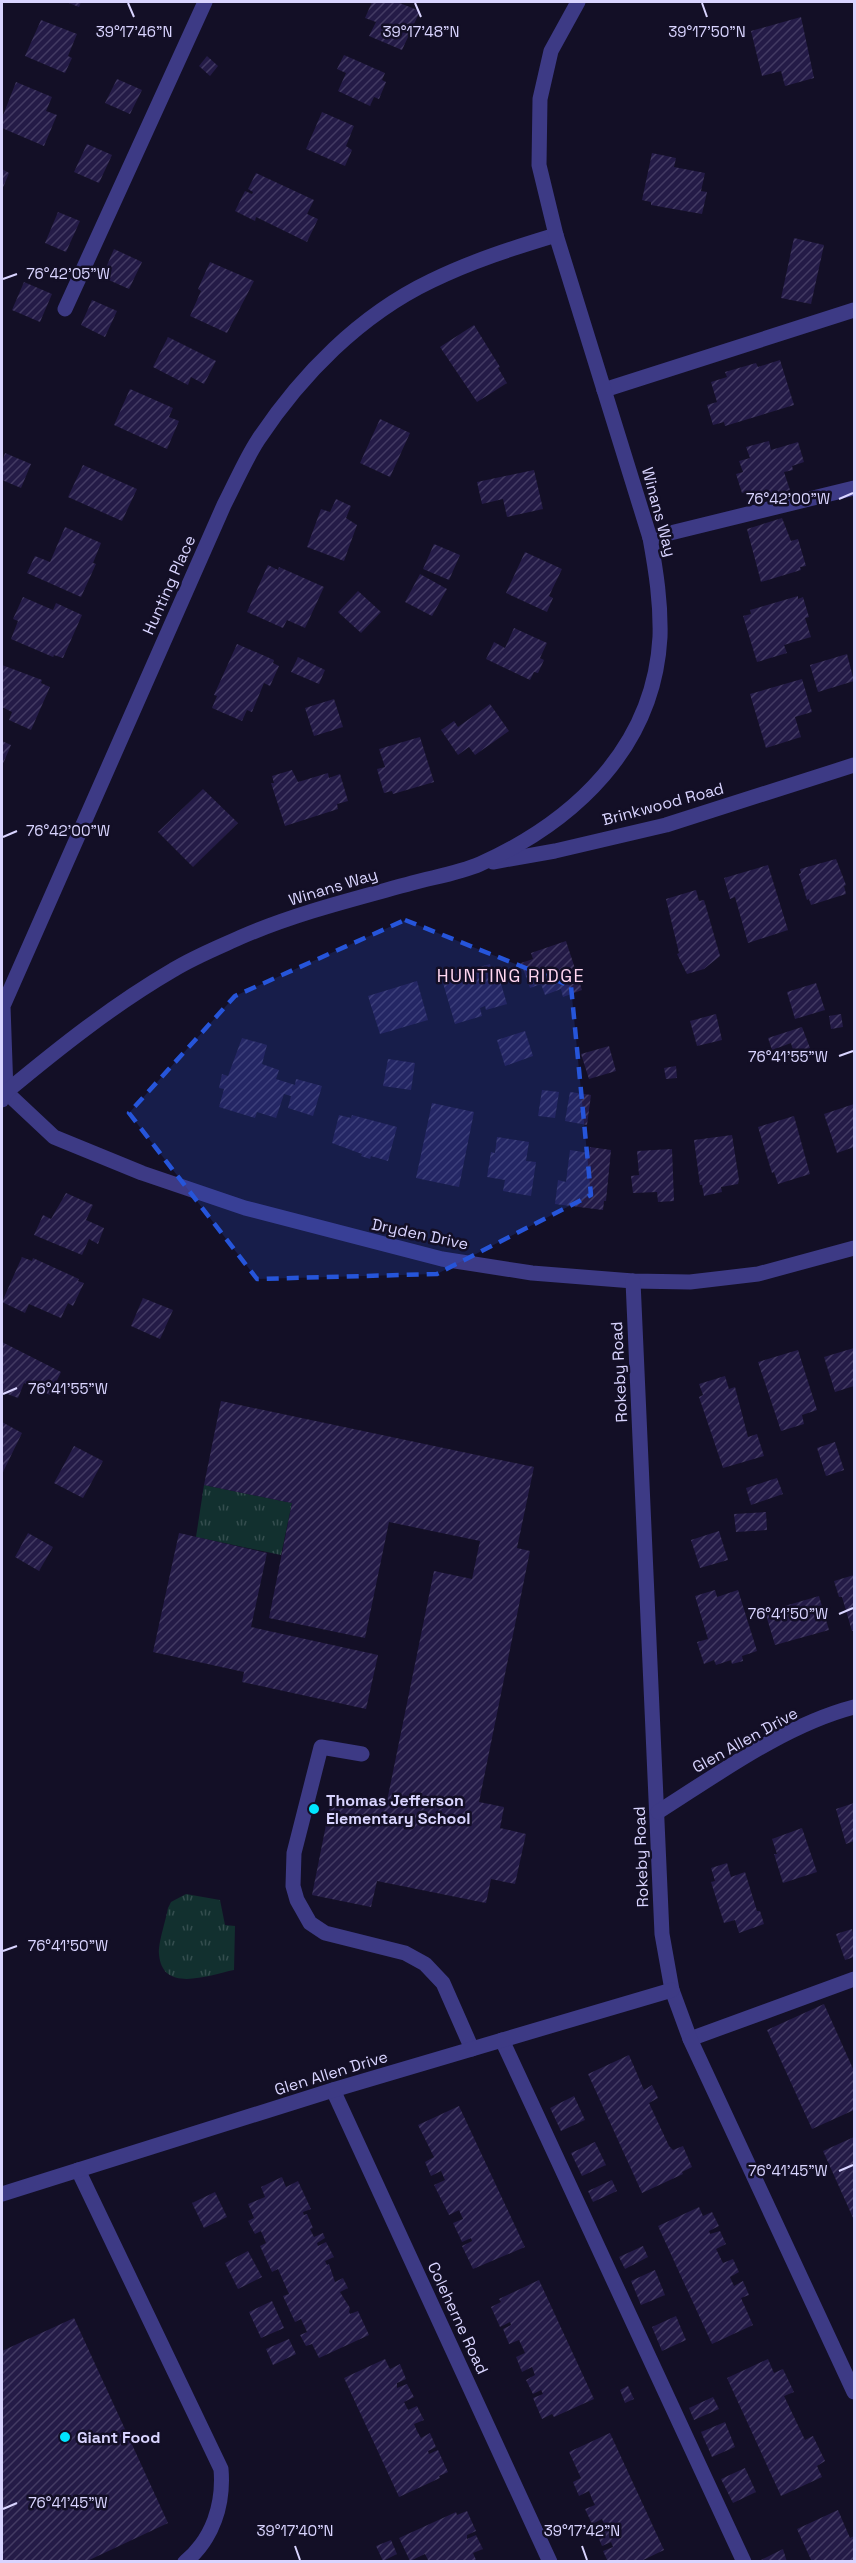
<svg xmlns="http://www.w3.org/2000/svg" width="856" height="2563" viewBox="0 0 856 2563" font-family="'Space Grotesk',sans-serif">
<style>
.park{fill:url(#park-tufts)}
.building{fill:url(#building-hatch)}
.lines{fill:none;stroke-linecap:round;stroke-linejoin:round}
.lane{stroke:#3d3a85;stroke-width:15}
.street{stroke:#3d3a85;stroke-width:15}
.marked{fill:#2655da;fill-opacity:0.2;stroke:#2655da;stroke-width:4.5;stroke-dasharray:12 8;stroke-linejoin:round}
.ticks{fill:none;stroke:#d9d4ff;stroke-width:2}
.poi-dot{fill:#00e5ff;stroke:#130f26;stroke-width:2}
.labels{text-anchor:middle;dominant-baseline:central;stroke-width:5;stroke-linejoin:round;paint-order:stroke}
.street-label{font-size:16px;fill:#d9d4ff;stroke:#130f26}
.poi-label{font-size:16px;font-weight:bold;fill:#d9d4ff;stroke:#130f26;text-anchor:start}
.neighbourhood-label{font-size:18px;letter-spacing:1.5px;fill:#ffd6f0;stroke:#130f26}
.ticks-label{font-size:15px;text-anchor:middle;fill:#d9d4ff;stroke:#130f26;stroke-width:5;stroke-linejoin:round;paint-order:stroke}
</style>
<defs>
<pattern id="park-tufts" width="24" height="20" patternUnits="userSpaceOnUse" patternTransform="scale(1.5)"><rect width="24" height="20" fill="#12302f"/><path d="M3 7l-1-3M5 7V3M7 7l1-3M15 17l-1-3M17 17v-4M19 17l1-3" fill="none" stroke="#344d4e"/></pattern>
<pattern id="building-hatch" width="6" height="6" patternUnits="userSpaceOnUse" patternTransform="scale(1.5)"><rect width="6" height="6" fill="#241b47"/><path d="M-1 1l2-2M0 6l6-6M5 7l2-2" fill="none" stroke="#433b63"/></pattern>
</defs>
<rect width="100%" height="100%" fill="#130f26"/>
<g class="park">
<path d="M204 1485 292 1503 281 1555 196 1537Z"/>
<path d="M186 1894 220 1900 225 1925 235 1926 234 1970C209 1975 162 1994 159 1954 158 1943 166 1920 168 1908L171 1902Z"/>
</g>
<g class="building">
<path d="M66 2H81L79 7Z"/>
<path d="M372 2H397L420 11 402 50 369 36 376 22 365 18Z"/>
<path d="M801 17 814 78 785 86 781 71 762 76 751 31Z"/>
<path d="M41 20 77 34 68 56 72 58 65 73 25 56Z"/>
<path d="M344 55 385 73 382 80 386 82 379 99 374 97 370 106 338 91 346 73 337 69Z"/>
<path d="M207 56 218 66 210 76 199 66Z"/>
<path d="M117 79 142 90 130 114 105 103Z"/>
<path d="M16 82 52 97 46 111 57 115 44 146 2 128V118Z"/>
<path d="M322 112 354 126 346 146 352 150 345 166 306 149Z"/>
<path d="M87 144 112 155 99 183 74 172Z"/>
<path d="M652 153 676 158 674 167 705 173 701 191 707 192 702 214 651 205V202L642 200Z"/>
<path d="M2 169 9 173 2 190Z"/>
<path d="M256 173 314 200 307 214 318 219 307 242 256 217 255 221 235 211 245 191 252 194 253 192 248 189Z"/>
<path d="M58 212 80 221 66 252 45 243Z"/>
<path d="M794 238 824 245 811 304 781 298Z"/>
<path d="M114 249 142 262 129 289 102 277Z"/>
<path d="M210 262 254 281 227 333 190 316 201 291 198 289Z"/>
<path d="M24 282 52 294 40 322 12 310Z"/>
<path d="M92 300 117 311 105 337 81 325Z"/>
<path d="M474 325 500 367 498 368 507 383 477 402 440 347Z"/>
<path d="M168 337 216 361 204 384 191 377 188 385 153 367Z"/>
<path d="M780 360 794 405 725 426 724 422 713 425 707 405 717 402 711 382 727 377 725 372 756 363 758 367Z"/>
<path d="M130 389 173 408 169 417 179 421 167 449 114 425Z"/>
<path d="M380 419 410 433 390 477 360 463Z"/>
<path d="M769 441 771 450 798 442 804 462 792 466 793 470 784 472 790 490 751 502 748 491 742 493 736 474 743 472 739 461 750 458 746 447Z"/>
<path d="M5 453 31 464 21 488 2 480V462Z"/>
<path d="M83 465 137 489 122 521 68 497Z"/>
<path d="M534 470 543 509 507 517 503 499 482 504 477 482Z"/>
<path d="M336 499 351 506 346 518 357 525 344 561 307 547 321 509 330 512Z"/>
<path d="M782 518 791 541 798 539 806 566 800 567 801 570 761 582 747 529Z"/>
<path d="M65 527 101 543 93 563 96 564 81 597 27 573 35 556 50 562Z"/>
<path d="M434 544 460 555 449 580 423 569Z"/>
<path d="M525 552 562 569 549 596 553 598 547 612 506 593Z"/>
<path d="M268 565 278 570 279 567 324 587 305 628 287 620 283 628 247 612Z"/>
<path d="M420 574 447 589 432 616 405 602Z"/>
<path d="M358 591 381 612 361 633 338 612Z"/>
<path d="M798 596V599L803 597 809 617 805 618 811 637 784 645 787 653 757 662 743 616 751 614 750 610Z"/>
<path d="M23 597 53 610 56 603 82 615 63 658 54 655 53 657 11 639 18 621 13 619Z"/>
<path d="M514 628 547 643 540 658 544 660 538 673 534 672 530 680 486 659 494 642 505 648Z"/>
<path d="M237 644 274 660 273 663 279 666 270 686 264 683 252 712 247 710 242 721 212 708 217 696 214 695Z"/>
<path d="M847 654 854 681 818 692 810 665Z"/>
<path d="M298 657 325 670 319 684 291 672Z"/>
<path d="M2 665 42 680 41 683 50 687 31 730 9 720 12 712 2 707Z"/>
<path d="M802 679 812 712 795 717 801 737 766 748 750 694Z"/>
<path d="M334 699 343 727 314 736 305 708Z"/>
<path d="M490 704 509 731 475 755 469 747 458 755 441 730 454 721 458 727Z"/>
<path d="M420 737 434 782 393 794 392 791 384 793 377 769 385 767 379 749Z"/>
<path d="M2 741 11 745 2 766Z"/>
<path d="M292 770 298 782 328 773 329 778 340 774 348 801 337 804 338 809 285 826 271 783H274L272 776Z"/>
<path d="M203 789 238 823 193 867 158 832Z"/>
<path d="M836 859 846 885 844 886 846 894 811 905 809 899 807 900 799 874 801 873 800 869Z"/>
<path d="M768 865 788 930 748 943 735 897 730 899 724 878Z"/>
<path d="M696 890 699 901 704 900 720 956 704 969 687 974 677 954 679 953 666 899Z"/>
<path d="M566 941 582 990 563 997 561 989 545 995 541 984 530 988 521 963 533 959 531 953Z"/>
<path d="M490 964 491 968 496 967 507 1004 486 1010 485 1006 480 1008 482 1016 455 1024 443 983 458 979 456 974Z"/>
<path d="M417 981 428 1020 380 1034 368 996Z"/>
<path d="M816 983 825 1010 795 1019 787 992Z"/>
<path d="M716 1014 722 1040 697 1046 690 1021Z"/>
<path d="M841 1014 843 1027 831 1029 829 1016Z"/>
<path d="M802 1027 810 1048 794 1054 791 1043 772 1050 768 1038Z"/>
<path d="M525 1031 533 1056 505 1066 497 1040Z"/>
<path d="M242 1038 267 1045 262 1064 279 1070 276 1079 295 1085 296 1079 322 1086 313 1116 288 1108 291 1096 284 1094 276 1118 257 1112 255 1118 219 1107 224 1089 219 1088 222 1074 228 1076Z"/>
<path d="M609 1046 616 1071 589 1079 581 1054Z"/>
<path d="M388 1059 415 1063 411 1090 383 1086Z"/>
<path d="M676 1066 677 1078 666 1079 664 1068Z"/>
<path d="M542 1090 559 1092 555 1118 538 1116Z"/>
<path d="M570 1092 591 1095 587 1125 565 1121Z"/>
<path d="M432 1103 474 1112 459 1187 416 1178Z"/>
<path d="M854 1104V1147L837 1153 824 1114Z"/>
<path d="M339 1115 351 1118 352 1115 397 1127 388 1161 371 1156 370 1159 361 1156 362 1154 332 1143Z"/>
<path d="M794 1116 810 1174 778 1184 774 1172 772 1173 758 1127Z"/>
<path d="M732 1135 739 1180 738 1184 721 1187 722 1192 704 1196 702 1185H700L694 1140Z"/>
<path d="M497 1137 529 1142 526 1161 536 1162 531 1196 503 1191 505 1180 487 1177 491 1152 495 1153Z"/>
<path d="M590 1147 611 1150 606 1201H604L603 1210 555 1204 558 1180 566 1182 570 1150 589 1153Z"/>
<path d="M672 1149 674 1201 658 1202 657 1192 633 1193 631 1176 639 1175 637 1151Z"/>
<path d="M66 1193 93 1205 86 1220 104 1228 98 1244 89 1239 82 1255 34 1235 43 1215 51 1219Z"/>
<path d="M22 1257 32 1261 33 1258 79 1279 78 1281 84 1283 73 1306 68 1303 61 1318 29 1304 25 1313 2 1302Z"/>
<path d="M143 1298 173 1310 160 1339 131 1326Z"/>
<path d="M2 1342 61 1372 50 1395 24 1383 18 1398 2 1392Z"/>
<path d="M854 1348V1386L835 1392 824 1357Z"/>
<path d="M798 1350 817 1410 802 1415 804 1424 781 1431 758 1362Z"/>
<path d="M725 1376 729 1389 735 1387 748 1437 757 1434 764 1456 723 1468 699 1397 703 1395 699 1384Z"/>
<path d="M221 1401 534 1467 517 1548 530 1551 479 1802 504 1807 500 1828 526 1834 515 1884 491 1879 486 1903 377 1881 371 1907 312 1895 332 1795 386 1806 434 1571 472 1579 480 1541 389 1522 365 1638 269 1618 292 1503 204 1485Z"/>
<path d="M2 1422 22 1433 2 1474Z"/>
<path d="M835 1442 844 1470 826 1476 817 1448Z"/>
<path d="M74 1446 103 1461 83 1498 54 1483Z"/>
<path d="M777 1478 783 1494 751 1505 746 1488Z"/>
<path d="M766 1512 767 1530 736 1532 734 1514Z"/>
<path d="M719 1531 728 1560 700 1568 691 1540Z"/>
<path d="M28 1533 53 1547 39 1571 15 1557Z"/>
<path d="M179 1533 267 1553 251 1627 378 1655 366 1709 242 1682 244 1672 153 1652Z"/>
<path d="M854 1575V1631H852L842 1597H839L834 1581Z"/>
<path d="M715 1590 717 1597 738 1590 757 1651 742 1656 743 1661 732 1664 731 1660 716 1665 714 1660 704 1664 697 1642 708 1639 695 1596Z"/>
<path d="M819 1596 829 1630 775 1645 766 1615 780 1611 778 1608Z"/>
<path d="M854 1803V1841L846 1844 836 1809Z"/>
<path d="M802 1828 817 1872 783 1883 774 1854H777L772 1839Z"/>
<path d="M727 1863 731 1877 745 1872 757 1911H760L764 1924 739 1933 735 1920 724 1923 711 1882 715 1881 711 1868Z"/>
<path d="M852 1929 854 1937V1957L845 1960 836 1934Z"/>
<path d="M824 2004 854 2071V2110L812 2129 767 2030Z"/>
<path d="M629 2055 644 2090 652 2085 658 2098 649 2103 669 2146 673 2150 683 2146 692 2167 682 2172 683 2174 642 2193 588 2074Z"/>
<path d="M574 2096 585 2120 561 2131 550 2108Z"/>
<path d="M459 2106 525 2247 473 2269 462 2246 472 2241 471 2238 462 2242 453 2223 463 2219 459 2210 449 2215 434 2185 445 2180 441 2171 431 2176 425 2162 434 2157 418 2125Z"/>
<path d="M854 2137V2220L823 2151Z"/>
<path d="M595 2142 606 2165 582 2176 571 2153Z"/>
<path d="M282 2177 286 2187 298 2181 311 2209 303 2212 304 2215 307 2214 313 2228 310 2229 314 2237 323 2233 325 2238 317 2243 318 2246 326 2242 334 2257 325 2261 327 2265 329 2264 335 2282 343 2278 348 2288 340 2292 350 2308 349 2312 350 2314 358 2311 369 2335 319 2358 312 2344 306 2346 300 2335 307 2332 301 2319 295 2322 283 2296 289 2294 278 2269 272 2272 260 2246 266 2243 261 2231 255 2234 248 2221 254 2218 248 2204 265 2197 261 2187Z"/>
<path d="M612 2180 617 2191 593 2202 588 2191Z"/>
<path d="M215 2192 227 2217 204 2228 192 2203Z"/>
<path d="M699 2207 703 2216 712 2212 719 2226 709 2231 710 2234 720 2231 726 2244 716 2249 723 2263 733 2259 739 2272 730 2277 734 2286 743 2281 749 2295 741 2298 753 2325 712 2344 658 2226Z"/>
<path d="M643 2246 648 2257 625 2269 619 2257Z"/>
<path d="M248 2251 262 2277 238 2289 225 2263Z"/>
<path d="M655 2270 665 2295 641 2305 631 2281Z"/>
<path d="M539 2280 594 2399 554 2417 552 2414 542 2419 533 2398 543 2394 541 2390 533 2394 526 2380 535 2375 532 2367 522 2372 516 2357 525 2353 519 2340 509 2344 503 2329 511 2325 510 2322 500 2327 491 2307 501 2302 499 2299Z"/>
<path d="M272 2301 284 2328 261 2338 249 2312Z"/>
<path d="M676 2316 686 2340 662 2351 652 2327Z"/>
<path d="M74 2318 168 2523 85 2562H2V2351Z"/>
<path d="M289 2339 296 2354 273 2365 266 2349Z"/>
<path d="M385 2359 390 2369 400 2364 406 2379 397 2383V2388L407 2384 414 2397 404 2402 408 2410 417 2406 424 2420 414 2424 417 2431 421 2438 430 2433 436 2447 428 2451 429 2454 438 2450 448 2472 439 2476 440 2478 399 2497 344 2378Z"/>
<path d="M768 2359 774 2373 783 2369 794 2392 784 2396 805 2440 813 2436 825 2461 817 2466 822 2477 781 2496 727 2378Z"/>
<path d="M628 2386 634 2399 625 2403 620 2390Z"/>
<path d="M713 2397 719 2409 694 2420 689 2408Z"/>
<path d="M725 2422 735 2447 712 2457 701 2432Z"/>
<path d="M610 2433 664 2550 639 2562H608L603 2551 613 2547 611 2542 602 2546 596 2532 606 2528 602 2519 592 2524 585 2509 595 2505 592 2499 589 2491 579 2496 573 2482 581 2478 569 2452Z"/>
<path d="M745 2468 756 2492 733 2503 721 2479Z"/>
<path d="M838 2510 850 2538 854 2536V2562H812L797 2529Z"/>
<path d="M467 2511 476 2531 467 2535V2539L476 2535 483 2549 473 2553 477 2562H429L425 2554 410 2561 399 2538 456 2512 457 2515Z"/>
<path d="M391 2540 397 2554 383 2561 376 2546Z"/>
<path d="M783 2549 787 2562H757Z"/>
</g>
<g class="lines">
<g class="lane">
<path d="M65 309 205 2"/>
<path d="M604 390 854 310"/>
<path d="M650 538 854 488"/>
<path d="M362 1754 321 1747 294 1853 293 1886 297 1900 310 1923 325 1933 405 1953 425 1964 443 1983 472 2049"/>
<path d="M690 2039 854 1979"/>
<path d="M502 2040 744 2562"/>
<path d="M78 2170 221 2469C224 2504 213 2539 185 2562"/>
</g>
<g class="street">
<path d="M493 862 555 851 666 825 854 765"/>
<path d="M6 1092 3 1006 224 505C235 484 245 460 258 440 301 375 360 315 431 281 472 261 513 248 556 235"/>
<path d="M6 1092 54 1137 142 1173 245 1208 442 1259 532 1273 633 1281 690 1282 758 1274 854 1248"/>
<path d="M2 1100 6 1092C59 1048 113 1005 173 970 194 957 219 947 241 937 296 913 354 899 412 883 434 877 459 873 480 864 575 821 654 747 660 637 661 603 656 571 650 538L556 235 539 165 540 99 551 51 578 2"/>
<path d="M633 1281 662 1934 672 1990 690 2039 854 2392"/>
<path d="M658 1812C718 1774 785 1725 854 1707"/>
<path d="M333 2090 550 2562"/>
<path d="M2 2194 333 2090 672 1990"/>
</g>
</g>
<path class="marked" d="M405 920 571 986 591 1195 437 1274 257 1279 129 1113 235 996Z"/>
<path class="ticks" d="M128 3 134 17M415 3 421 17M702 3 707 17M3 279 17 274M839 499 853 493M3 837 17 831M839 1056 853 1051M3 1394 17 1388M839 1614 853 1608M3 1951 17 1946M839 2171 853 2165M3 2509 17 2503M295 2546 300 2560M582 2546 587 2560"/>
<g class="poi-dot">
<circle cx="314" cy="1809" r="6"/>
<circle cx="65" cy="2437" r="6"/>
</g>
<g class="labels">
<g class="street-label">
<text transform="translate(659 512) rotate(75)">Winans Way</text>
<text transform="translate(169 585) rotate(-66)">Hunting Place</text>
<text transform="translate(663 804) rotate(-15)">Brinkwood Road</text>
<text transform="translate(333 887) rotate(-17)">Winans Way</text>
<text transform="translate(420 1234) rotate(12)">Dryden Drive</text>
<text transform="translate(619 1372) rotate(-93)">Rokeby Road</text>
<text transform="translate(745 1740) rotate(-29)">Glen Allen Drive</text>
<text transform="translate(641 1857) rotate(-92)">Rokeby Road</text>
<text transform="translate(331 2073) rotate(-17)">Glen Allen Drive</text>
<text transform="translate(458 2318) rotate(65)">Coleherne Road</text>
</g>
<g class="poi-label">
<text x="326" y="1800">Thomas Jefferson<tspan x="326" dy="18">Elementary School</tspan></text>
<text x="77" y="2437">Giant Food</text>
</g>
<g class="neighbourhood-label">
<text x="511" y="975">HUNTING RIDGE</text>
</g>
</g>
<g class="ticks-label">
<text x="134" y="37">39°17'46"N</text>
<text x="421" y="37">39°17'48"N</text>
<text x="707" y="37">39°17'50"N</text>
<text x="68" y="279">76°42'05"W</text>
<text x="788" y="504">76°42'00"W</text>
<text x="68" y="836">76°42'00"W</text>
<text x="788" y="1062">76°41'55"W</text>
<text x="68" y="1394">76°41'55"W</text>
<text x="788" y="1619">76°41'50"W</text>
<text x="68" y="1951">76°41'50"W</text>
<text x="788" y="2176">76°41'45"W</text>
<text x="68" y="2508">76°41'45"W</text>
<text x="295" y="2536">39°17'40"N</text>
<text x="582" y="2536">39°17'42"N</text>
</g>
<rect width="856" height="2563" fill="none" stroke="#d9d4ff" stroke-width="6"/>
</svg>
